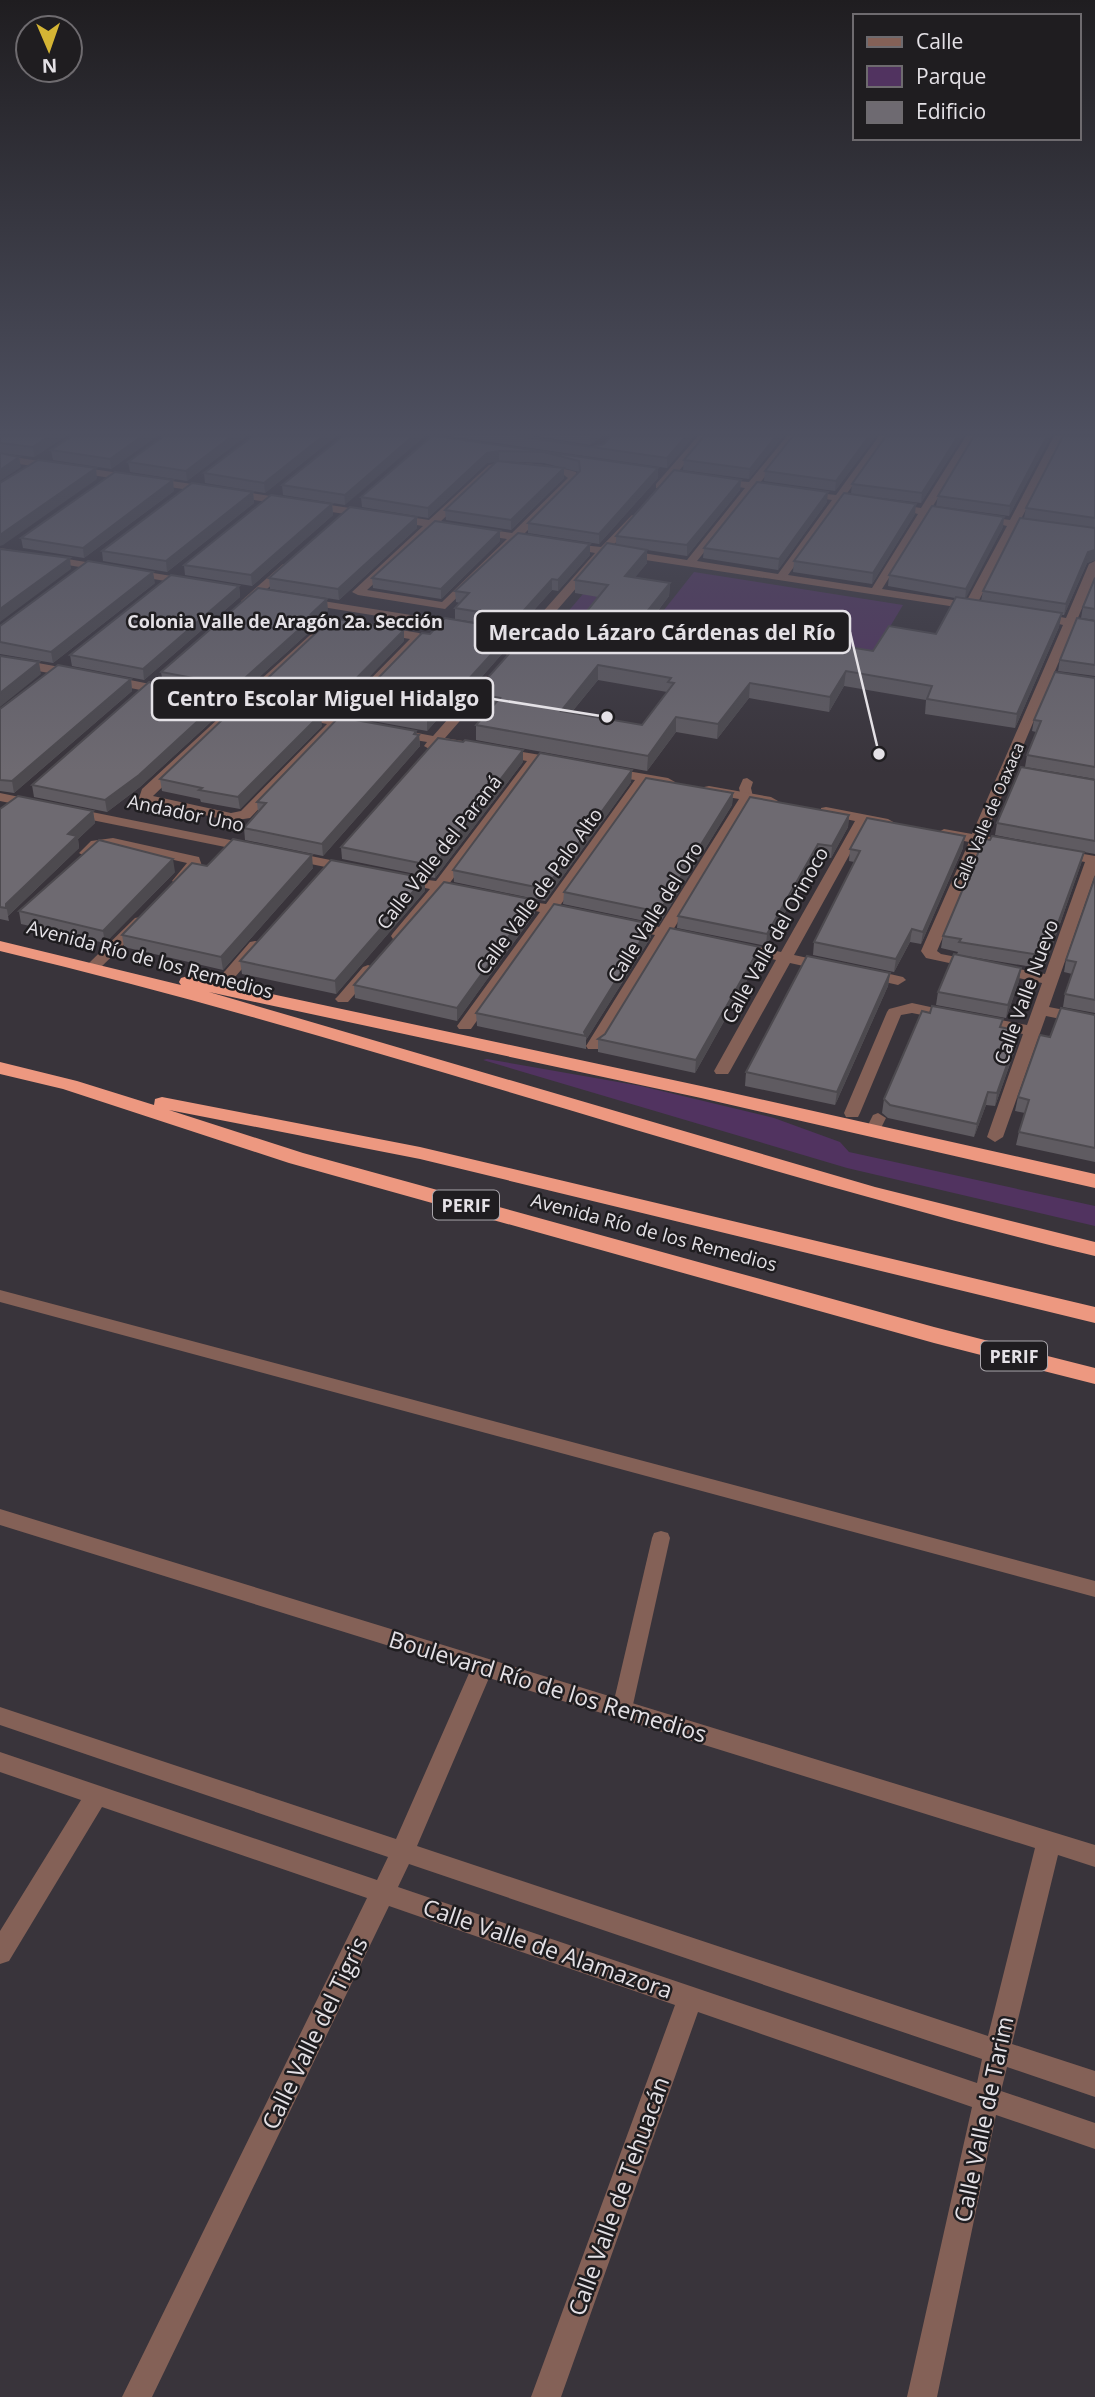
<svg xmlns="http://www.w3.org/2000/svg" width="1095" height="2397" viewBox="0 0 1095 2397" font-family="'Open Sans',sans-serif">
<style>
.green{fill:#513360}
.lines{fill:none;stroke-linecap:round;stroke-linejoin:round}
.lane{fill:#846157;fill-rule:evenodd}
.street{fill:#846157;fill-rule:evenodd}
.highway{fill:#ed9880;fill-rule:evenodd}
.wall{fill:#5f5b61;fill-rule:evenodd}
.shaded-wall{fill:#4d4a4f}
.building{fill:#6e6a71;stroke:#4d4a4f;stroke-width:2;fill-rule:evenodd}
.labels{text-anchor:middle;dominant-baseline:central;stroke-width:5;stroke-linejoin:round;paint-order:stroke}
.far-street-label{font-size:16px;fill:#e4e1e6;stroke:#1f1d20}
.far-neighbourhood-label{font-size:18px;font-weight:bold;fill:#e4e1e6;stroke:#1f1d20}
.shield{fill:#1f1d20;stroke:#a9a6ab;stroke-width:2}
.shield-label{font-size:18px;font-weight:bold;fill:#e4e1e6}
.street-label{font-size:19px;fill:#e4e1e6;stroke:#1f1d20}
.near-street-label{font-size:23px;fill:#e4e1e6;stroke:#1f1d20}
.leader{fill:none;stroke:#e4e1e6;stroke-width:2.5}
.callout-dot{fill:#e4e1e6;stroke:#1f1d20;stroke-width:2.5}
.callout{fill:#1f1d20;stroke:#e4e1e6;stroke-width:2.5}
.callout-label{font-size:21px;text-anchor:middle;font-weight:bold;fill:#e4e1e6}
</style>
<rect width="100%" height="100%" fill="#39343b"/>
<g class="green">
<path d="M694 572 903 605 867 665 649 629Z"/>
<path d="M583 594 616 600 588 633 554 628Z"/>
<path d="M487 1059 641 1086 774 1118 840 1142 849 1152 1095 1206V1226L847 1168 483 1060Z"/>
</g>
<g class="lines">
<g class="lane">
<path d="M747 778 753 782 751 788 753 797 747 801 741 797 739 788 743 779Z"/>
<path d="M878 1113 886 1118 878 1134 873 1136 868 1134 865 1131 873 1115Z"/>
<path d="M661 1531 668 1533 670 1538 632 1709 629 1715 622 1717 615 1715 612 1709 652 1538 654 1533Z"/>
</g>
<g class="street">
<path d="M698 436H709L664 488H656V484Z"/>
<path d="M787 436H797L759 484 780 487V491L755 489 697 561 778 574 832 500 800 495V491L836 495 879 436H889L845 496 867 500V504L841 502 788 575 872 588 918 514 889 507 894 504 921 508 966 436H976L931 509 954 515 949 518 928 515 882 589 966 602 1007 526 976 519 981 516 1010 520 1054 436H1064L1020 521 1045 527 1040 530 1017 527 977 604 982 607 976 610 606 554 516 657 512 658 506 654 519 639 304 604 298 601 304 598 524 633 595 553 563 547V543L601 547 632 515 637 518 611 548 687 560 745 488 713 483V479L749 482Z"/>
<path d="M0 455 429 520 489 465C515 459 550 465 576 472L578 479 523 535 540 538V542L517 540 445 609 358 595 352 592 423 526 0 461ZM502 468 564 475 568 478 512 533 440 522 496 469ZM434 528 507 539 442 602 367 590Z"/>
<path d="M0 548 190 579 196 582 190 585 0 554Z"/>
<path d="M1095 561V577L1077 620 1095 622V630L1074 626 985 836 1011 841 1013 844 1006 848 982 844 937 951 941 954 1045 974 1085 862 1056 857 1054 854 1061 850 1095 856V875L1049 1007 1095 1016V1026L1046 1016 1003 1137 995 1142 987 1137 1023 1034 973 1024 971 1021 979 1016 1027 1025 1042 983 926 958 921 951 969 842 939 836 937 833 944 829 972 834 1063 625 1032 617 1038 613 1066 618 1089 564Z"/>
<path d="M283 564 293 566 249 605H241V601Z"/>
<path d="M329 618 419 633 425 637 345 720 363 723V729L339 726 250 818 231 821 141 801 139 798 142 789 232 706 199 700V694L238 700ZM332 626 410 639 333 717 296 712V718L327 724 241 811 231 813 153 796 244 708 266 711V705L251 702Z"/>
<path d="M0 656 76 670 82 674 76 678 0 664Z"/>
<path d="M110 676 165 687 171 691 165 695 106 683 104 680Z"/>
<path d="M489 676 495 680 493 683 445 738 463 741V747L439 745 431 750 424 746 427 742 391 736 390 733 396 729 433 736 485 677Z"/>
<path d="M499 748 558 758 565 762 558 766 539 763 449 884 468 888 470 891 468 894 443 891 403 939H393L391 936 393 933 430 889 396 882V876L436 881 527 761 494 755V749Z"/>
<path d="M610 768 668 778 675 782 668 786 648 782 559 907 578 911 580 914 578 917 553 914 471 1029H459L457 1026 540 912 509 905 507 902 509 899 546 904 635 780 605 775V769Z"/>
<path d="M709 786 771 797 778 801 771 805 751 802 673 930 694 935 696 938 689 942 668 938 600 1049H588L586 1046 655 935 622 928 620 925 627 921 659 927 739 799 704 793V787Z"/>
<path d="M0 793 39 801 41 804 34 808 0 801Z"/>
<path d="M826 807 888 819 895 823 888 827 867 823 794 955 831 963 834 966 831 969 826 971 790 963 730 1071 728 1074H716L714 1071 776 960 732 950 729 947 737 942 781 952 855 821 821 814V808Z"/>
<path d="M72 808 250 844 257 848 250 852 67 815 65 812Z"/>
<path d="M113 838 199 857 202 866 184 884 179 885 172 881 187 863 113 846 100 848 86 857 79 853 91 841Z"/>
<path d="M291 852 350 864 357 868 350 872 286 859V853Z"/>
<path d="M140 917 147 921 145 924 98 970H88L85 967 88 964 135 918Z"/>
<path d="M255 941 260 942 262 945 260 948 235 977H225L222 974 225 971 250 942Z"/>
<path d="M368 965 373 967 376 970 373 973 348 1002H338L335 999 338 996 363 967Z"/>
<path d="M868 969 903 977 906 980 898 985 863 977 860 974 863 971Z"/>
<path d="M912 1003 958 1013 960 1016 952 1021 912 1013 901 1015 860 1113 858 1117H846L844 1113 887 1012 889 1009Z"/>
<path d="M0 1290 1095 1581V1597L0 1302Z"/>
<path d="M0 1509 1095 1845V1867L1058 1855 1012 2044 1095 2071V2097L1007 2067 1001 2091 1095 2123V2149L996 2115 937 2397H907L972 2107 698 2012 561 2397H531L675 2005 389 1906 152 2397H122L367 1898 102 1807 9 1961 0 1964V1931L81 1800 0 1772V1752L377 1880 388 1857 0 1725V1707L396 1839 470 1671 0 1525ZM489 1678 1035 1848 988 2036 417 1846ZM409 1864 982 2059 977 2083 398 1887Z"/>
</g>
<g class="highway">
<path d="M0 941 181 985 179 982 181 978 188 976 701 1086 1095 1174V1188L701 1098 209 992 875 1187 1095 1242V1256C726 1168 369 1039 0 951Z"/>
<path d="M0 1062 77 1081 154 1105 155 1099 162 1097 420 1147 1095 1307V1323L420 1159 169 1110 303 1153 934 1327 1095 1368V1384L934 1343 289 1163 63 1089 0 1074Z"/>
</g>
</g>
<g class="wall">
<path d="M0 436H66L34 457 0 453Z"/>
<path d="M157 436 111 469 53 460 51 450Z"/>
<path d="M246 436 187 481 130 472 128 462Z"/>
<path d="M253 436H336L265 493 205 483 204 473Z"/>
<path d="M343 436 345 505 283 495 282 485Z"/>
<path d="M432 436 658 468V478L599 544 528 533V523L579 472 544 463 499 461 487 463 428 518 362 507 361 497Z"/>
<path d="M448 436H525L592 447 604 444 611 436H694L667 468Z"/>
<path d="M537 436H602L590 445Z"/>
<path d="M704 436H783L749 479 683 470 684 460Z"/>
<path d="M793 436H876L835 491 764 481 765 471Z"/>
<path d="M963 436 921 503 851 494 852 484Z"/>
<path d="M974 436H1051L1009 516 936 506 938 496Z"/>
<path d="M1095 436V560L1087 563 1064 615H1061L1059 627 1015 728 925 714 926 700 844 686 829 712 749 698 717 739 676 732 647 771 476 740V725L489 710 474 708V693L562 642 598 597 575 593V580L616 545V536L741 480 740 490 687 556 647 550V563L635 577 670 583 669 596 654 616 873 651 936 634 955 598 888 586 889 575 1003 527 965 598 981 601 983 591 1076 526 1024 518 1026 508ZM598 680 667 692 642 725 571 713Z"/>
<path d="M564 468V478L511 530 446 520 445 510Z"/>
<path d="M174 491 84 558 23 548 21 538Z"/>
<path d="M253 492 254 503 167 572 103 561 102 551Z"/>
<path d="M827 502 778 570 703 558 704 548Z"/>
<path d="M332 504 333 515 252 586 185 575 184 565Z"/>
<path d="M915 514 872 584 793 572 794 561Z"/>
<path d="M417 517V528L339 600 270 589 269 578Z"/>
<path d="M500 541 441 599 373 588 372 578Z"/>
<path d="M590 555 558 591 552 590 517 629 455 619V608L460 603 456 602 455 591Z"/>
<path d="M1095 578V620L1081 618 1083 607Z"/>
<path d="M155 583 53 663 0 654V626Z"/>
<path d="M239 586 240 597 144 680 72 666 70 655Z"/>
<path d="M328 610 316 622V626L237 697 163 683 161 672Z"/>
<path d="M1095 621V676L1058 671 1060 660Z"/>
<path d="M508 629V647L457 705 451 704 427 731 351 717V706L430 634Z"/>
<path d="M404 641 333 714 257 700 256 689Z"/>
<path d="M1095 678V779L1025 767 1027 755 1036 732 1032 731 1034 720Z"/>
<path d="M131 679 132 691 14 793 0 791V709Z"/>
<path d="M226 708 140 787 107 812 34 797 32 785Z"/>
<path d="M322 726 240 809 201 802 200 799 162 791 160 779Z"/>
<path d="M416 731 417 734 419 735 420 746 323 856 245 840 244 828 258 812 257 802Z"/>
<path d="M523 762 435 878 342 859 341 847Z"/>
<path d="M632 770 631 782 545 901 454 882 453 870Z"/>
<path d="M1095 780V854L1084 852 1081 864 1044 969 960 955 1021 968 1019 981 1006 1018 936 1005 938 992 958 952 941 948 943 936 1079 851 995 835 997 823Z"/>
<path d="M733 793 732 805 659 924 563 904 564 892Z"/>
<path d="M0 809 93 811 95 823 78 839 79 848 8 916 9 921 0 919Z"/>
<path d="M849 815 848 827 831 858 817 856 766 946 677 928 678 916Z"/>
<path d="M963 848 921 944 910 942 894 972 813 955 814 942 854 862 849 861 850 849Z"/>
<path d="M207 866 313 868 223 970 124 947 122 935Z"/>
<path d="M175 872 105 943 21 924 19 911Z"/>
<path d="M1095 878V1013L1063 1007 1065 994 1072 974 1064 972 1066 960Z"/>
<path d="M425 891 336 994 242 974 240 961Z"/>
<path d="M535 900V913L457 1021 355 998 354 985Z"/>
<path d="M651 924V937L586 1040V1049L477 1026 476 1013Z"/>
<path d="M759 959 695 1073 598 1052V1039Z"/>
<path d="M890 973 888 986 835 1105 745 1086 746 1072Z"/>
<path d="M930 1013 1003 1019 1001 1027 1017 1044 995 1106 986 1105 974 1137 888 1118 882 1113 884 1099Z"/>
<path d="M1095 1015V1162L1016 1145 1019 1132 1025 1113 1015 1111 1018 1097 1050 1037Z"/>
</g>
<g class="shaded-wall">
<path d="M49 436H66L34 457 33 447Z"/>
<path d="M142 436H157L111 469 110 459Z"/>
<path d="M232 436H246L187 481 186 471Z"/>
<path d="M323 436H336L265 493 264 483Z"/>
<path d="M413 436H425L345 505V495Z"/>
<path d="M590 436H602L590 445Z"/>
<path d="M686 436H694L667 468V458Z"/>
<path d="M776 436H783L749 479 750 469Z"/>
<path d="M869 436H876L835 491 836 481Z"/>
<path d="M958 436H963L921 503 922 493Z"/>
<path d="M1047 436H1051L1009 516 1010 506Z"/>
<path d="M499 451V461L487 463 428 518V508L487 453Z"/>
<path d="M19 457 21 467 0 481V470Z"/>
<path d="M96 468 97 479 3 545 0 546V535Z"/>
<path d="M564 468V478L511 530V520Z"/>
<path d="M658 468V478L599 544V534Z"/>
<path d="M173 480 174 491 84 558 83 548Z"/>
<path d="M741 480 740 490 687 556V545Z"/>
<path d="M253 492 254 503 167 572 166 561Z"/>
<path d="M828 492 827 502 778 570 779 559Z"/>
<path d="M332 504 333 515 252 586 251 575Z"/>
<path d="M916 504 915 514 872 584 873 573Z"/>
<path d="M417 517V528L339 600 338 589Z"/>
<path d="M1004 517 1003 527 965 600 966 589Z"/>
<path d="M500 531V541L441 599V589Z"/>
<path d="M590 544V555L558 591V580Z"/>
<path d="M647 550V563L625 590V576Z"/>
<path d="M1095 550V560L1087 563 1064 615 1066 604 1088 552Z"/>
<path d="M70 558 71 569 0 622V609Z"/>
<path d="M153 572 155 583 53 663 51 652Z"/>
<path d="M552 579V590L517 629V618Z"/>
<path d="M670 583 669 596 644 628 645 614Z"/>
<path d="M239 586 240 597 144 680 143 669Z"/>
<path d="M327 599 328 610 316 622V626L237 697 236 686Z"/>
<path d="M1062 613 1059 627 1015 728 1017 714Z"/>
<path d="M508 629V647L457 705 456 693Z"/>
<path d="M404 630V641L333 714 332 703Z"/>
<path d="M39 662 41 674 0 707V693Z"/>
<path d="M598 665V680L561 725V711Z"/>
<path d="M846 671 844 686 829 712 830 697Z"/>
<path d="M131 679 132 691 14 793 12 781Z"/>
<path d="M750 683 749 698 717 739 718 724Z"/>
<path d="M451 692V704L427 731V720Z"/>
<path d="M225 696 226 708 140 787 107 812 105 800Z"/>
<path d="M321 714 322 726 240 809 238 797Z"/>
<path d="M676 717V732L647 771 648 756Z"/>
<path d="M416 731 417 737 419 735 420 746 323 856 322 844Z"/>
<path d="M523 750V762L435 878 434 866Z"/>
<path d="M632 770 631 782 545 901V889Z"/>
<path d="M733 793 732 805 659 924V912Z"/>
<path d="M93 811 95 823 78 839 79 848 8 916 9 921 6 904 68 834Z"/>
<path d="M849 815 848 827 831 858 832 846Z"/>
<path d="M965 836 963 848 921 944 923 932Z"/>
<path d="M818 844 817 856 766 946 767 934Z"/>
<path d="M1084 852 1081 864 1044 969 1046 956Z"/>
<path d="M312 855 313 868 223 970 221 957Z"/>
<path d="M173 859 175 872 105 943 103 931Z"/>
<path d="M425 878V891L336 994 335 981Z"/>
<path d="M535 900V913L457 1021V1008Z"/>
<path d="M651 924V937L586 1040V1036L584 1032Z"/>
<path d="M912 929 910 942 894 972 896 959Z"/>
<path d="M760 947 759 959 695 1073 696 1060Z"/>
<path d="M1021 968 1019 981 1006 1018 1008 1005Z"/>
<path d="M890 973 888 986 835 1105 837 1092Z"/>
<path d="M1019 1031 1017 1044 995 1106 997 1093Z"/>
<path d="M988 1092 986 1105 974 1137 977 1124Z"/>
</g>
<g class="building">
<path d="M0 436H49L33 447 0 443Z"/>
<path d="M72 436H142L110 459 51 450Z"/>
<path d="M164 436H232L186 471 128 462Z"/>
<path d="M253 436H323L264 483 204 473Z"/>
<path d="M343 436H413L345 495 282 485Z"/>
<path d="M432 436H436L658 468 599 534 528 523 580 471 579 461 544 452 499 451 487 453 428 508 361 497Z"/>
<path d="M516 436H525L592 447 604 444 611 436H686L667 458Z"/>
<path d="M704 436H776L750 469 684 460Z"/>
<path d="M793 436H869L836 481 765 471Z"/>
<path d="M886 436H958L922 493 852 484Z"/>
<path d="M974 436H1047L1010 506 938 496Z"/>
<path d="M1063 436H1095V518L1026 508Z"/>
<path d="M0 453 19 457 0 470Z"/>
<path d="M38 460 96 468 0 535V483Z"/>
<path d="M497 461 564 468 511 520 445 510Z"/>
<path d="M674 470 741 480 687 545 616 536Z"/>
<path d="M115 472 173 480 83 548 21 538Z"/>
<path d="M757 482 828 492 779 559 704 548Z"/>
<path d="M192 483 253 492 166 561 102 551Z"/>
<path d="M844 493 916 504 873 573 794 561Z"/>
<path d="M271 495 332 504 251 575 184 565Z"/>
<path d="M932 506 1004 517 966 589 889 575Z"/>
<path d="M350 507 417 517 338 589 269 578Z"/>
<path d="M1020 518 1095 528V550L1088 552 1066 604 983 591Z"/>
<path d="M435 521 500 531 441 589 372 578Z"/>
<path d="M518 533 590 544 558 580 552 579 517 618 455 608 469 593 455 591Z"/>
<path d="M607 543 647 550 625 576 670 583 645 614 873 651 889 626 936 634 956 597 1062 613 1017 714 927 699 932 686 846 671 830 697 750 683 718 724 676 717 648 756 476 725 500 698 474 693 525 636 562 642 608 585 575 580ZM598 665 671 678 668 682 674 683 642 725 561 711Z"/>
<path d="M0 549 70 558 0 609Z"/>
<path d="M88 561 153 572 51 652 0 642V626Z"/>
<path d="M171 575 239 586 143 669 70 655Z"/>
<path d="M1095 578V609L1083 607Z"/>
<path d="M258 588 327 599 311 614 315 615 236 686 161 672Z"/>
<path d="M332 618 404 630 332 703 256 689Z"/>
<path d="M445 618 508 629 503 635 508 636 456 693 451 692 427 720 351 706 422 633 430 634Z"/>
<path d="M1077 618 1095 621V665L1060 660Z"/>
<path d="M0 656 39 662 0 693Z"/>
<path d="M58 665 131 679 12 781 0 780V709Z"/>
<path d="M1055 672 1095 678V767L1027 755 1041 721 1034 720Z"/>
<path d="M149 682 225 696 139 775 105 800 32 785Z"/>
<path d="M244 699 321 714 238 797 199 790 202 788 160 779Z"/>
<path d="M339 717 416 731 414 734 419 735 322 844 244 828 266 803 257 802Z"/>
<path d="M438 738 463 742 465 740 523 750 434 866 341 847Z"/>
<path d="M540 753 632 770 545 889 453 870Z"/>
<path d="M1021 767 1095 780V841L997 823Z"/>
<path d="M646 778 733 793 659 912 564 892Z"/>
<path d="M18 796 93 811 68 834 77 836 6 904V908L0 907V809Z"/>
<path d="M750 797 849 815 832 846 818 844 767 934 678 916Z"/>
<path d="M867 818 965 836 923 932 912 929 896 959 814 942 860 851 850 849Z"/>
<path d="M992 836 1084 852 1046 956 959 942 961 939 943 936 984 839 990 840Z"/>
<path d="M233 839 312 855 221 957 122 935 192 863 207 866Z"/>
<path d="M99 840 173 859 103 931 19 911Z"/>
<path d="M331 860 425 878 335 981 240 961Z"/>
<path d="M1095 877V1000L1065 994 1076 962 1066 960Z"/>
<path d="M444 882 535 900 457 1008 354 985Z"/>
<path d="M554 904 651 924 584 1032 586 1036 476 1013Z"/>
<path d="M670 928 760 947 696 1060 598 1039 605 1034Z"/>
<path d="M954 954 1021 968 1008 1005 938 992Z"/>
<path d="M807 956 890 973 837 1092 746 1072Z"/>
<path d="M932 1006 1003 1019 1000 1027 1019 1031 997 1093 988 1092 977 1124 890 1105 884 1099 922 1011 930 1013Z"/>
<path d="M1061 1008 1095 1015V1148L1019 1132 1029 1100 1018 1097 1040 1035 1050 1037Z"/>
</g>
<linearGradient id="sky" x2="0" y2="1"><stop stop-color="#1f1d20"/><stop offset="0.56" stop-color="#4e5060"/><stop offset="1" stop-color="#4e5060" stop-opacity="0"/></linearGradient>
<rect width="1095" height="772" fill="url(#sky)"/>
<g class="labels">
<g class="far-street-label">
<text transform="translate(988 816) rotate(-67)">Calle Valle de Oaxaca</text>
</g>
<g class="far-neighbourhood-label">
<text x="285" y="621">Colonia Valle de Aragón 2a. Sección</text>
</g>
<g class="shield">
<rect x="433" y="1190.5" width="66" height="29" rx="5"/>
<rect x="981" y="1341.5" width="66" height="29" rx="5"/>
</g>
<g class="shield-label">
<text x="466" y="1205">PERIF</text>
<text x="1014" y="1356">PERIF</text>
</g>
<g class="street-label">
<text transform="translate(186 813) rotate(12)">Andador Uno</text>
<text transform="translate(439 852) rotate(-52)">Calle Valle del Paraná</text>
<text transform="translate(539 891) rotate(-54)">Calle Valle de Palo Alto</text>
<text transform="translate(655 912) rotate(-58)">Calle Valle del Oro</text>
<text transform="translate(775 935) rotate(-61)">Calle Valle del Orinoco</text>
<text transform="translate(150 959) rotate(15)">Avenida Río de los Remedios</text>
<text transform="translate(1026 992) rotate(-70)">Calle Valle Nuevo</text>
<text transform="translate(654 1232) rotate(15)">Avenida Río de los Remedios</text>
</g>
<g class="near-street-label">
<text transform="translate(548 1686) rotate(17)">Boulevard Río de los Remedios</text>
<text transform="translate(548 1948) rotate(19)">Calle Valle de Alamazora</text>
<text transform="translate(314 2033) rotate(-64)">Calle Valle del Tigris</text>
<text transform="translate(983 2119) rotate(-78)">Calle Valle de Tarim</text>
<text transform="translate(618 2196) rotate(-70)">Calle Valle de Tehuacán</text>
</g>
</g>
<path class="leader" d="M879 754L850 632M607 717L493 699"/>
<g class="callout-dot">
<circle cx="879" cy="754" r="7"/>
<circle cx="607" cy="717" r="7"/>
</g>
<g class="callout">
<rect x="475" y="611" width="375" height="42" rx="7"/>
<rect x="152" y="678" width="341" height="42" rx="7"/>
</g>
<g class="callout-label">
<text x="662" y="640">Mercado Lázaro Cárdenas del Río</text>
<text x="323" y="706">Centro Escolar Miguel Hidalgo</text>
</g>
<rect x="853" y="14" width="228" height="126" fill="#1f1d20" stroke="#6e6b6f" stroke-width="2"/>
<rect x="867" y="37" width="35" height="10" fill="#846157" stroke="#6e6b6f" stroke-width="2"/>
<text x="916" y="49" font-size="21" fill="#e4e1e6">Calle</text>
<rect x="867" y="66" width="35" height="21" fill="#513360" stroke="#6e6b6f" stroke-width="2"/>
<text x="916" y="84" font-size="21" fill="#e4e1e6">Parque</text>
<rect x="867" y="102" width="35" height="21" fill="#6e6a71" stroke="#6e6b6f" stroke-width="2"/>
<text x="916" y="119" font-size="21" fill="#e4e1e6">Edificio</text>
<g transform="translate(49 49) rotate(178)"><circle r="33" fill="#1f1d20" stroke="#6e6b6f" stroke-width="2"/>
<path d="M0-5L12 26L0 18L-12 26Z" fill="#d5b534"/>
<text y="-10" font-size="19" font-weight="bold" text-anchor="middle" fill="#e4e1e6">N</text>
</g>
</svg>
